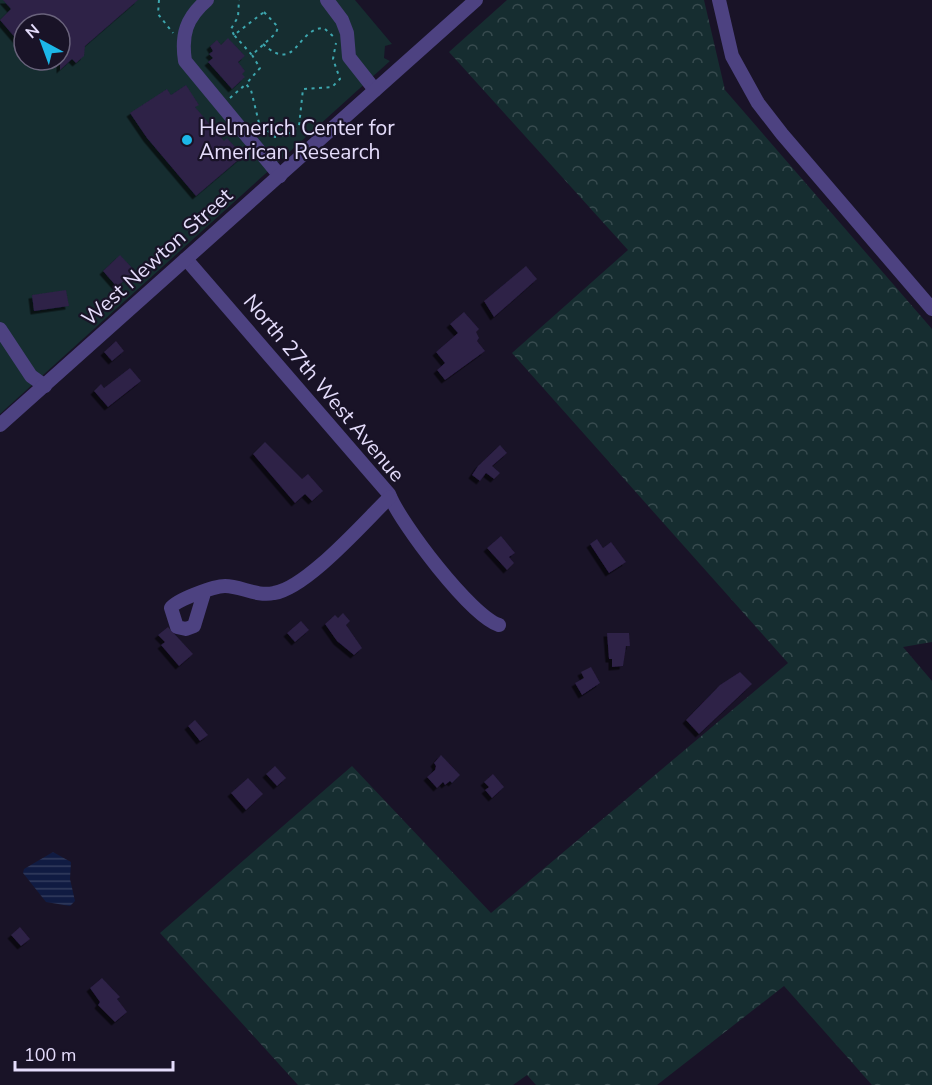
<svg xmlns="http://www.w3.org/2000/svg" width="932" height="1085" viewBox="0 0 932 1085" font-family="'Nunito Sans',sans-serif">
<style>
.green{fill:#162d30;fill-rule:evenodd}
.forest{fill:url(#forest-crowns)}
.water{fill:url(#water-rules)}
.building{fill:#2d2046;filter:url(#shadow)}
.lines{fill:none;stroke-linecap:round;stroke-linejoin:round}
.path{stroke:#3da6ae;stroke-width:2;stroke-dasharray:3 4.5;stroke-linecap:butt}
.minor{stroke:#4d4281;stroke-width:14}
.poi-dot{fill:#1cb7e8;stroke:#191327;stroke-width:2}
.labels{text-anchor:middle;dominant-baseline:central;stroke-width:4.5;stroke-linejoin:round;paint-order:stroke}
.poi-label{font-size:21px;fill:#e4dcfb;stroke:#191327;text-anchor:start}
.street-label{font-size:21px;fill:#e4dcfb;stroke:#191327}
</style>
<defs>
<pattern id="forest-crowns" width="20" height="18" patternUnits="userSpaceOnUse" patternTransform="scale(1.5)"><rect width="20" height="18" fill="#162d30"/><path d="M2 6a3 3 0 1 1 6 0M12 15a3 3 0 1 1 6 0" fill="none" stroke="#384b4f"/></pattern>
<pattern id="water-rules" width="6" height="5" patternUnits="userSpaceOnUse" patternTransform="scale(1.5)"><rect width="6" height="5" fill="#101b42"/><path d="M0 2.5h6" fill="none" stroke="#333c5e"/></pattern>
<filter id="shadow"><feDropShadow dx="-3.5" dy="3.5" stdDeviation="0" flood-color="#0009"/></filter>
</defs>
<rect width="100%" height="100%" fill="#191327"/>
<path class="green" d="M0 0H355L392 44 385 46 384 58 390 61 0 414ZM24 24H60V60H24Z"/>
<path class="forest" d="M507 0H704L725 90 932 329V642L903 647 932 681V1085H872L784 986 657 1085H536L527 1075 513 1085H298L160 933 352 766 491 913 788 663 512 353 628 250 449 52Z"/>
<path class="water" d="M53 852 71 862 70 879 75 901 70 906 46 902 23 873 24 869Z"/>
<g class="building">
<path d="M3 0H138L85 46 84 56 76 63 72 59 60 70V24H24V48L0 20 11 9Z"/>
<path d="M228 38 245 56 238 62 245 71 242 74 245 77 232 89 208 62 213 58 209 54 213 51 210 46 217 40 221 45Z"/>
<path d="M186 85 199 105 195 107 224 141 227 138 243 156 196 196 147 138 130 113 167 89 171 95Z"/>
<path d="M120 255 135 271 117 287 103 271Z"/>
<path d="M526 266 537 279 494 317 484 301Z"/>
<path d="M66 290 69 306 34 311 32 295Z"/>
<path d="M464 312 479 329 476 332 479 338 477 341 485 351 445 380 437 370 445 363 436 352 458 333 450 324Z"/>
<path d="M116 341 124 351 112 361 104 352Z"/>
<path d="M130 368 141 381 108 407 94 391 101 384 104 388Z"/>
<path d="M265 442 302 479 308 474 323 491 312 501 305 494 295 503 253 454Z"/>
<path d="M500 445 507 453 492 466 500 473 494 479 486 473 480 481 472 475 478 466Z"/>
<path d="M501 536 515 553 509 557 514 563 507 570 487 548Z"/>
<path d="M597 539 603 548 611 542 626 562 609 573 590 544Z"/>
<path d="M343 613 350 621 346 625 362 648 354 655 337 641 325 624 335 615 338 618Z"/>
<path d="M301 621 309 630 295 642 287 633Z"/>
<path d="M168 627 193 654 179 666 161 645 165 642 158 635Z"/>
<path d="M607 633H629L630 646H626L623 666 612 667V659H609Z"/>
<path d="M591 667 600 683 582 695 575 683 584 678 581 672Z"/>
<path d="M740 672 752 684 699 734 686 720 720 685Z"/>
<path d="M195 720 208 735 200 741 188 726Z"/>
<path d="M441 755 460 775 452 783 450 781 445 785 443 782 437 788 427 777 435 770 436 766 434 763Z"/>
<path d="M275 766 286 778 277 786 266 774Z"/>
<path d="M493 774 504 787 492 798 485 790 489 787 484 782Z"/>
<path d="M248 778 263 794 246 810 231 793Z"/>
<path d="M20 927 30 939 21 946 11 935Z"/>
<path d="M102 978 120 997 117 999 127 1012 115 1022 98 1005 100 1002 90 988Z"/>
</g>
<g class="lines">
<g class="path">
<path d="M159 0 158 14 173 33"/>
<path d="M264 12 278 27 276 33 252 55 234 35Z"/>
<path d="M234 35 231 29 238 17 239 0"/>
<path d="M263 44C297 75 296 28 324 28L335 38"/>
<path d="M252 55 260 68 246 84 251 90 259 123 275 137 287 135 299 126 303 89 332 87 340 79 333 59 336 43"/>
<path d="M230 98 246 84"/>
</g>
<g class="minor">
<path d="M207 0C186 18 181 35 185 61L280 176"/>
<path d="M327 0 342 20 347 33 349 57 375 90"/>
<path d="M719 0 732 56 758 103 782 134 932 309"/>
<path d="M186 259 389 494C400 523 471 616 499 625"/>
<path d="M0 329 31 376 45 386"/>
<path d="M0 425 476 0"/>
<path d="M204 593 194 626 186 629 177 627 171 608C176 600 214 586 225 586 241 586 257 597 274 593 307 588 365 521 390 497"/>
</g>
</g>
<circle class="poi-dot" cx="187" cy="140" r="6"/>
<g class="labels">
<g class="poi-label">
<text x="199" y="128">Helmerich Center for<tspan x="199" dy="24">American Research</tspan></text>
</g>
<g class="street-label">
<text transform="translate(157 257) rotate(-42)">West Newton Street</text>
<text transform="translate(324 388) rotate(50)">North 27th West Avenue</text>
</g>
</g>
<g transform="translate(42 42) rotate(319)"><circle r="28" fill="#191327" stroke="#6a637c" stroke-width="1.5"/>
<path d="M0-4.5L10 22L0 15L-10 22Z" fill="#1cb7e8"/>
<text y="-9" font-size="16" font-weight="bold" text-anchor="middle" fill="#e4dcfb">N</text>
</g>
<path d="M15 1061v9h158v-9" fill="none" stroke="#e4dcfb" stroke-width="3"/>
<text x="24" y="1061" font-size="18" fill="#e4dcfb" stroke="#191327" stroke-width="4.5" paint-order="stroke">100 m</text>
</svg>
